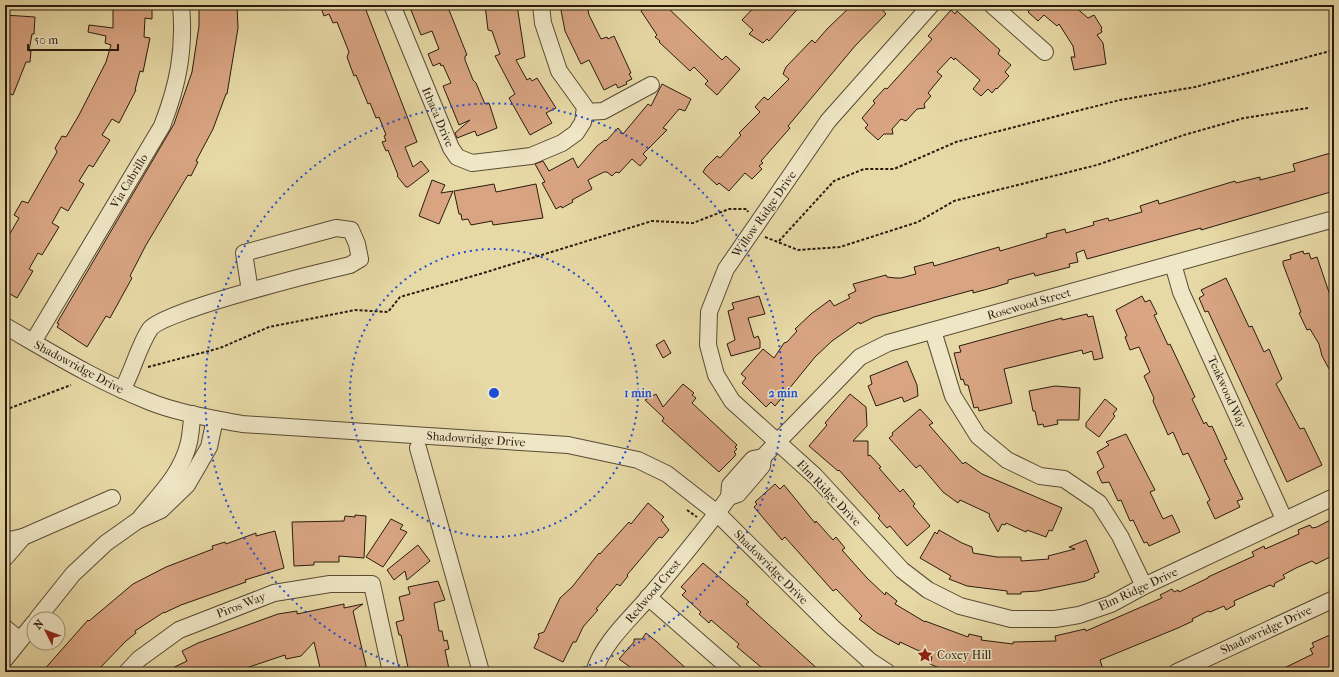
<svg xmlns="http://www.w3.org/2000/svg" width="1339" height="677" viewBox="0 0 1339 677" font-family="'IM FELL French Canon',serif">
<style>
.building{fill:#d8a482;stroke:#291c0e}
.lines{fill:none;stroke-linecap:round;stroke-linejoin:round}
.minor-casing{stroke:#584b34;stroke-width:18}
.path{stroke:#291c0e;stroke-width:2;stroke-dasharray:3 2;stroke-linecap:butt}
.minor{stroke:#efe6c5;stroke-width:16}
.ring{fill:none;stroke:#1d4ed8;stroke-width:2;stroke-dasharray:2 4}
.labels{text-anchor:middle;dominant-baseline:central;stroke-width:3;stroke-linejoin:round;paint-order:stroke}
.street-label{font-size:12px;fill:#291c0e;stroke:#efe6c5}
.poi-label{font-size:12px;fill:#291c0e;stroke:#efe6c5;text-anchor:start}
.centre{fill:#1d4ed8;stroke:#efe6c5;stroke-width:2}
.ring-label{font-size:12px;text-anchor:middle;font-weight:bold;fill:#1d4ed8;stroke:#efe6c5;stroke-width:3;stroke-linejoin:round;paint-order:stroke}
</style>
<rect width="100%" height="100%" fill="#e7d9a6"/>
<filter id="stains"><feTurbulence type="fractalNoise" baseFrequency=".005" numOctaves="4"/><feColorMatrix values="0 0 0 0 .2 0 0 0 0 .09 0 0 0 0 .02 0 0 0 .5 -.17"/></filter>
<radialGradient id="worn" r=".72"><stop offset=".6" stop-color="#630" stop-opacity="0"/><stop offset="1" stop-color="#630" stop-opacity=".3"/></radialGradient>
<g class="building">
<path d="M320 5H364L417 142 405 147 413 167 421 161 429 171 408 187H406L397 176 398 175 388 150 386 151 382 142 386 141 384 136 386 135 379 117 376 118 370 103 368 104 356 75 354 76 347 57 349 52 337 22 333 23 329 14 324 16Z"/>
<path d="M409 5H447L467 55 465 56V60L473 80 476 83 485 104 489 103 497 128 477 136 475 131 457 138 455 133 470 120 459 125 443 86 451 83 443 65 441 66 440 63 433 66 428 54 439 49 432 31 421 35Z"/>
<path d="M485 5H517L525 57 516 60 527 80 530 78 532 81 537 78 556 108 546 113 552 123 530 135 509 98 515 94 495 56 500 54 492 31 488 30Z"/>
<path d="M560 5H587L589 15 601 39 607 37 608 39 614 36 631 73 629 74 632 79 626 82 627 84 618 88 616 84 604 90 589 60 581 64 565 31Z"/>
<path d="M643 5H665L722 60 726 56 740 69 717 95 705 84 708 81 694 67 690 71 659 42 660 41 655 37 657 35 641 11 645 8Z"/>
<path d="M756 5H801L769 41 767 39 763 43 749 34 753 30 742 20Z"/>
<path d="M852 5H878L886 14 855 46 788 126 790 128 761 161 763 163 759 166 762 169 752 179 745 173 729 191 719 183 717 185 703 172 706 167 717 156 720 158 741 135 739 133 760 112 755 107 764 97 768 100 789 79 783 74 786 67 812 40 815 43 827 29Z"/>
<path d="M1033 5H1073L1088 18 1094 15 1102 28 1101 29 1102 32 1097 35 1103 43 1106 64 1074 70 1071 57H1075L1073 46 1059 24 1057 26 1044 15 1038 21 1028 12Z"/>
<path d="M113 6H152V19L145 18 144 37 150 38 143 72 140 71 135 90H136L119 123 112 119 102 135 110 140 93 167 89 165 79 181 84 184 68 211 61 207 52 223 59 227 42 255 38 253 29 269 33 271 17 298 5 291V242L19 218 14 215 22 201 28 203 57 152 55 148 62 136 66 137 79 115 106 62 111 45 105 43 106 36 88 32 89 25 113 28Z"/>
<path d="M199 6H237L238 28 227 94H226L213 129 196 161 198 162 191 176 188 175 146 245 130 276 132 278 110 318 106 316 87 347 57 327 59 324 57 323 174 124 192 72 199 26Z"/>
<path d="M951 10 955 14 957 11 1000 50 998 54 1011 65 1005 72 1009 76 997 89 996 88 992 93 988 89 981 96 973 89 980 80 955 58 954 60 951 57 937 72 942 76 928 93 931 96 924 104 925 108 917 109 906 121 901 119 892 129 893 134H884L878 140 865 128 868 125 862 118 875 103 873 101 885 88 887 89 932 39 928 36Z"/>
<path d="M5 15 35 17 34 34H32L29 51H31L30 62H26L13 95 5 92Z"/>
<path d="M662 84 691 99 685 111 679 109 663 128 667 130 643 154 647 158 640 166 632 159 619 173 616 172 612 176 607 172H604L588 180 592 189 572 200 573 202 562 208 561 206 556 209 542 183 545 182 535 164 543 161 549 171 573 158 578 168 597 146 605 140 606 141 618 128 623 134 648 104 651 106Z"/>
<path d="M1334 152V191L1201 230V228L1087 259 1084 250 1076 253 1078 262 1069 264 1070 267 1035 276 1034 273 1008 280V283L995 287 973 293V290L874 317 860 324 859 322 832 341 815 357 775 406 771 402 766 407 742 383 746 378 741 374 763 349 774 358 784 343 787 342 797 331 795 329 811 314 830 300 834 306 850 298 848 295 856 291 853 284 886 275 887 277 896 278H901L916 274 914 267 933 262 934 266 999 247 1000 251 1047 237 1046 234 1065 229 1066 233 1094 225 1093 222 1108 218 1109 221 1142 212 1140 206 1158 200 1159 204 1235 181 1236 183 1260 177V180L1295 171 1293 164Z"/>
<path d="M432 180 445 185 441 193 453 191 439 224 419 216Z"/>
<path d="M494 184 496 192 536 184 543 218 493 225 492 221 471 225 468 219 462 220 461 214H459L454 191Z"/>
<path d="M1303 251 1304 254 1309 253 1311 259 1317 257 1334 307V318L1330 319 1334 327V378L1322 356 1319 344 1310 329 1307 330 1299 313 1301 312 1283 264V261L1291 259 1290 255Z"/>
<path d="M1226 278 1249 327 1252 326 1264 352 1269 349 1282 379 1276 384 1300 429 1304 428 1322 465 1287 482 1208 311 1205 312 1199 298 1204 295 1201 290Z"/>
<path d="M759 296 765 314 748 318 754 338 758 336 760 341V348L731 356 727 344 735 340 728 311 734 309 732 303Z"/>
<path d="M1142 296 1145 302 1150 300 1157 314 1154 315 1168 345 1170 344 1195 397 1192 399 1204 424 1206 422 1209 427 1212 426 1227 459 1224 460 1243 499 1237 501 1240 507 1215 519 1207 502 1210 500 1188 453 1183 455 1173 432 1168 435 1153 401 1154 398 1144 376 1150 372 1139 347 1130 350 1125 337 1127 336 1116 310Z"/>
<path d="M1087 314 1088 317 1093 316 1103 358 1094 360 1092 351 1083 354 1082 350 1004 369 1012 403 979 411 978 407 974 408 968 385H965L963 379 961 380 954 353 961 352 959 346 1062 318V320Z"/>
<path d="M664 340 671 353 663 358 656 345Z"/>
<path d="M907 361 917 385 918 396 904 402 902 397 876 406 868 386 872 384 870 376Z"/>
<path d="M683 384 694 393 692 395 696 398 692 403 737 445 735 447 737 449 734 452 736 454 734 457 719 472 662 421 664 418 645 400 656 394 663 407Z"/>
<path d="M1055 386 1080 388 1079 420H1057L1058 424 1044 427 1043 424 1038 425 1035 411H1033L1029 391Z"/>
<path d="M850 394 866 407 867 426 853 441H868V456L870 455 881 467 879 468 900 492 903 489 915 504 913 506 930 526 907 546 890 526 887 528 878 518 880 516 839 470 838 471 809 446 827 425 825 423Z"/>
<path d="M1105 399 1117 409 1113 414 1115 416 1099 437 1086 427V423Z"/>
<path d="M920 409 933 423 929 425 963 464 965 462 982 474 1062 508 1052 531 1049 530 1046 537 1027 530 1026 532 1006 523 1005 525 1002 524 998 532 989 516 990 514 960 500 958 503 943 492 920 465 916 468 889 438 893 435 892 433Z"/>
<path d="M1126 434 1155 490 1150 492 1163 519 1172 515 1180 532 1149 546 1147 542 1144 543 1133 520 1130 521 1121 500 1118 501 1109 482 1102 483 1097 472 1104 467 1097 452 1109 445 1106 442Z"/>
<path d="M775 484 780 489 784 485 815 523 816 521 833 540 836 537 845 548 842 550 867 578 885 595 886 592 897 601 895 604 925 622V621L968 637 969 634 982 637 981 640 1013 644V642L1056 641 1055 636 1085 629 1086 631 1162 598 1160 595 1172 589 1174 592 1178 590 1179 592 1208 578V577L1254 556 1252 552 1264 546 1265 549 1299 534 1298 530 1310 525 1312 528 1317 527 1334 518V555L1316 564 1312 561 1296 568 1283 575 1285 578 1275 583 1274 587 1270 585 1234 601 1235 605 1226 610 1224 606 1210 612 1208 611 1192 619 1193 621 1178 628 1100 660 1104 672H968L947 668 946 671 930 664 932 657 900 642 899 645 877 633 859 619 862 616 836 589 833 591 785 537 782 540 754 507 757 504 755 502Z"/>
<path d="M648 503 664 517 661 520 669 530 662 538 659 537 627 575 628 576 620 586 617 584 596 609 598 610 583 627 576 642H573L563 662 534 648 539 637 538 634 544 632 560 598 572 587 599 553 600 554 629 522 631 524Z"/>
<path d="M355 515 366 516 364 558 339 556V562H314V565L294 566 292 522 344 521 345 516 355 517Z"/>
<path d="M391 519 403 525 400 529 407 532 383 567 366 557Z"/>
<path d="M939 530 962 543 972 547 973 553 997 557H1021V561L1049 559 1048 556 1075 549 1069 547 1086 540 1099 572 1094 574 1095 577 1086 581 1038 591 1021 592V594H1007V591L967 586 949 579 951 576 920 558 935 532 937 534Z"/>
<path d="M275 531 284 568 245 580 246 582 181 605 164 613V612L135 631 136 633 126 641 96 672H82L78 668 75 672H42L88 620 89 621 133 584 166 567 213 549 212 546 225 542 226 544 256 533V536Z"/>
<path d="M418 545 430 561 407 580 405 571 394 580 387 570Z"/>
<path d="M703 563 749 602 746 604 821 672H767L737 647 739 644 711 620 709 623 699 614 701 612 682 595 686 591 681 587Z"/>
<path d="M438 581 445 600 434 603 439 631H442L444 641 447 640 449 649 445 650 449 669 443 670 444 672H409L401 635H399L396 622 404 620 399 597 410 594 408 587Z"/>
<path d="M344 604V608L363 604 353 611 367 670 321 672 314 642 301 656 286 659 285 655 234 672H164L187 661 182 651 198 643 278 614 297 611V614Z"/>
<path d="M646 633 657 642 690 672H637L619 659 634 642V639H642Z"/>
<path d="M1332 634 1334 639V672H1276L1313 654 1310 649 1314 647 1312 643Z"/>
</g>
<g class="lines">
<defs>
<g id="minor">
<path d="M392 5 451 148 457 157 472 163 531 156 562 143 576 133 583 122 585 107 559 71 543 23 541 5"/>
<path d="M931 5 828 121 726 269 709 312 708 345 716 375 732 401 815 476 902 570 928 590 960 606 1011 619H1055L1079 615 1111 604 1144 586 1334 497"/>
<path d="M992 5 1045 52"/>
<path d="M585 112 603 111 651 85"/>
<path d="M1173 264 1181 292 1284 519"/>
<path d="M5 326C52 353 97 381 148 401 177 413 211 418 242 424L568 445 638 460 667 474 717 513 833 628 870 661 887 672"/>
<path d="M933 331 953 396 978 436 1007 460 1040 476 1064 479 1099 503 1120 536 1144 586"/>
<path d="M33 342 162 126C178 85 185 50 181 5"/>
<path d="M122 390C133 371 138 347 150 329 162 311 320 272 350 265L360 259 357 244 351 230 336 228 244 253 250 291"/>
<path d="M418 448 481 672"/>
<path d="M729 497 738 494 762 466 763 457"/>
<path d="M141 517C160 494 182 473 189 442 191 433 191 423 193 414"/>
<path d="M23 537 112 498"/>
<path d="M5 541 23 537 5 558"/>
<path d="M648 597 734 672"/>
<path d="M37 619 73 574 106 543 137 521 161 510 187 485 209 447 215 419"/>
<path d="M5 628 20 640"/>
<path d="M5 659 34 623"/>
<path d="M127 672 139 659 179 630 274 593 330 584H372L391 672"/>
<path d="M594 672C603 643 629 620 648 598 676 565 703 532 729 497L730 485 753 459 763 457 860 357 888 343 1334 219"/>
<path d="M1177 672 1334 599"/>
</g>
</defs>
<use href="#minor" class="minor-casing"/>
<g class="path">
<path d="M765 237 798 250 840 247 918 222 954 201 1097 165 1184 135 1244 118 1308 108"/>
<path d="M779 241 834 181 864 169H894L956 142 1120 100 1195 87 1334 50"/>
<path d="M148 367 220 348 269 327 355 310 388 312 400 297 480 274 652 221 693 223 729 209H747L748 212"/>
<path d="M5 410 71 385"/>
<path d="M687 510 697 517"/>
</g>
<use href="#minor" class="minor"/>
</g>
<g class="ring">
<circle cx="494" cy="393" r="144"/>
<path d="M417 671A289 289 0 1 1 571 671"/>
</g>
<defs>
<symbol id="sight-bare" viewBox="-9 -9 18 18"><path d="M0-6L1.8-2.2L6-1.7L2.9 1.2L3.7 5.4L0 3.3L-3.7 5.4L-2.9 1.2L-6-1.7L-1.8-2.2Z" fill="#8f2418" stroke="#efe6c5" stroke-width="2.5" paint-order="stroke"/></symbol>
</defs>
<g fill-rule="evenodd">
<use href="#sight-bare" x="914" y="644" width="22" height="22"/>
</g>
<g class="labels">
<g class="street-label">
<text transform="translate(438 117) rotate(67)">Ithaca Drive</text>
<text transform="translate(129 181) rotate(-59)">Via Cabrillo</text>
<text transform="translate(764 214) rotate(-55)">Willow Ridge Drive</text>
<text transform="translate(1029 304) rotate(-16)">Rosewood Street</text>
<text transform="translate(79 367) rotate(28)">Shadowridge Drive</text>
<text transform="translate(1227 392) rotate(66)">Teakwood Way</text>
<text transform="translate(476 439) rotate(4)">Shadowridge Drive</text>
<text transform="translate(829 493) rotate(46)">Elm Ridge Drive</text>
<text transform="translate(771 567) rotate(45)">Shadowridge Drive</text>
<text transform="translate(1138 589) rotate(-25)">Elm Ridge Drive</text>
<text transform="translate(653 591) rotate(-50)">Redwood Crest</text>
<text transform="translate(241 605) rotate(-21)">Piros Way</text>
<text transform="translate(1266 630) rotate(-25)">Shadowridge Drive</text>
</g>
<g class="poi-label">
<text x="937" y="655">Coxey Hill</text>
</g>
</g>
<circle cx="494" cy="393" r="6" class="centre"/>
<g class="ring-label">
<text x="638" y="397">1 min</text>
<text x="783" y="397">2 min</text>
</g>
<rect width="1339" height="677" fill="none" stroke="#e7d9a6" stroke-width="20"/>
<rect x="6" y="6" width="1327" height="665" fill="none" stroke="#291c0e" stroke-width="2"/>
<rect x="10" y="10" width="1319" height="657" fill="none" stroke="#291c0e"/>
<g transform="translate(46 631) rotate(312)"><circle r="19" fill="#efe6c5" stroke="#a0957c"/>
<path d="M0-3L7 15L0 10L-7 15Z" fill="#8f2418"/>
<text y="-6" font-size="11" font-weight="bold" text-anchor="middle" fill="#291c0e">N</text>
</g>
<path d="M28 44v6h90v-6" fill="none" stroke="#291c0e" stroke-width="2"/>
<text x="34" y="44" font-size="12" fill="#291c0e" stroke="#efe6c5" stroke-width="3" paint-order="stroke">50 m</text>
<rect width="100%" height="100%" filter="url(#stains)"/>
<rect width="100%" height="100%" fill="url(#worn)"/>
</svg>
